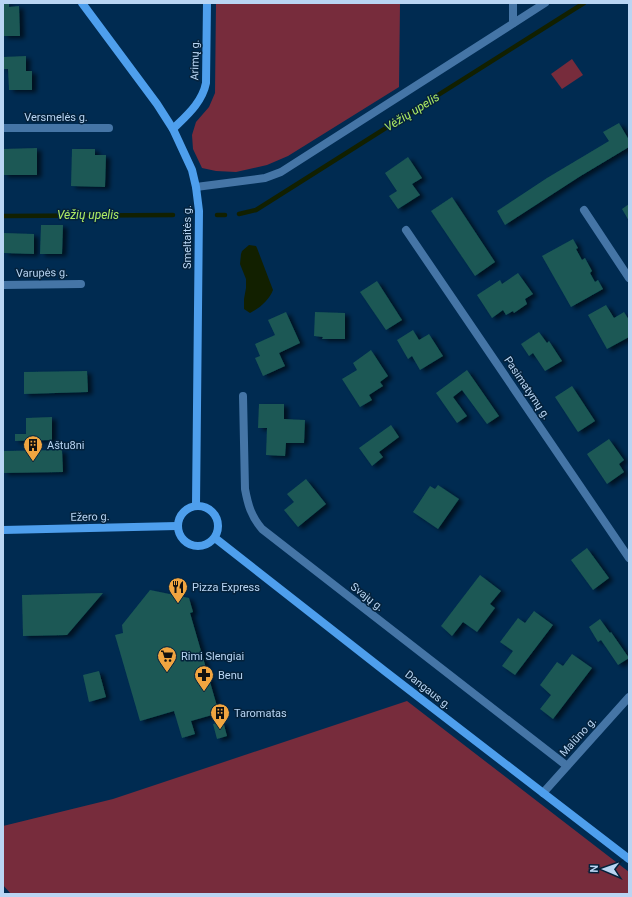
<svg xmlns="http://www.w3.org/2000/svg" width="632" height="897" viewBox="0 0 632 897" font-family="Roboto,sans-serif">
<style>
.green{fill:#772c3c}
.water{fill:#122000}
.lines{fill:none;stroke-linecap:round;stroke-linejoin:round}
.stream{stroke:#122000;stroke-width:4.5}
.building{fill:#1b5855;filter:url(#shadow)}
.minor{stroke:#4575a6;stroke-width:8}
.secondary{stroke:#4e9fed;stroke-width:8}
.labels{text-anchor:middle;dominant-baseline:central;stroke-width:3;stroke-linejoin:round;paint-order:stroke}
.street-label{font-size:11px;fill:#b9d5f3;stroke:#04223c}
.poi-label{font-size:11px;fill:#b9d5f3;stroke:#04223c;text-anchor:start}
.water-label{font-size:12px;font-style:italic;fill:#aeeb64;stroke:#04223c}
</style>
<defs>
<filter id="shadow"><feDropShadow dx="4.5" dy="2.5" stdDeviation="2" flood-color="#0009"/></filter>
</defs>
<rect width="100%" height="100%" fill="#002b51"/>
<g class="green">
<path d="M216 3H400L399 87 288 156 267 165 236 172 216 171 202 168 193 149 192 135 196 122 209 107 215 93Z"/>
<path d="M572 59 583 75 562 89 551 74Z"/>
<path d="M407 701 629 872V894H11L3 885V826L113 799Z"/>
</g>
<path class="water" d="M249 245 256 246 257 248 273 290C269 300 260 308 250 313L244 309V299L246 288V279L240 264 241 254 242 251Z"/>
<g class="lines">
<g class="stream">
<path d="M239 214 256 210 584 3"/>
<path d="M217 215H225"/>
<path d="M3 216 173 215"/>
</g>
</g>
<g class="building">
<path d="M3 3H9V7L19 6 20 36H3Z"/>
<path d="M26 56V71H32V90H9L8 69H3V57Z"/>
<path d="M619 123 629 140V147L579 177 505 225 497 211 547 178 609 141 603 132Z"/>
<path d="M37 148V175H3V149Z"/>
<path d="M72 149H95V155H106L105 187 71 186Z"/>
<path d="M408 157 422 178 412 184 420 195 398 209 389 196 397 191 385 173Z"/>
<path d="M452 197 495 262 475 276 431 211Z"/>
<path d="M629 204V221L622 209Z"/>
<path d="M41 225H63L62 254H40Z"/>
<path d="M4 233 34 234V254L4 253Z"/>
<path d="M573 239 578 248 576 249 582 260 585 258 592 271 590 273 595 282 598 280 603 289 571 307 542 256Z"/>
<path d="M518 273 533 294 525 299 527 304 514 313 513 311 506 315 503 310 492 318 477 295 500 280 502 284Z"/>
<path d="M377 281 402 320 386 330 360 292Z"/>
<path d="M606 305 614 318 624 312 629 320V337L607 349 588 315Z"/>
<path d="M286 312 300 343 279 353 285 366 263 376 255 358 260 356 255 344 275 335 268 320Z"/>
<path d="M315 312 345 313V339H322L323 337 314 336Z"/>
<path d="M413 330 419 340 429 334 443 356 420 370 412 356 408 359 397 340Z"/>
<path d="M539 332 547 343 549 341 562 361 545 371 533 353 529 356 521 344Z"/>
<path d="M371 350 388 376 380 382 383 386 369 395 372 400 360 407 342 379 357 370 353 363Z"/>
<path d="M467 370 499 416 487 424 462 390 453 397 467 416 457 423 436 393Z"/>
<path d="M87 371 88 392 24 394V372Z"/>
<path d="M572 386 595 421 578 432 555 397Z"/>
<path d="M259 404H284V419L305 420 304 443H286L285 456 266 455 267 428H258Z"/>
<path d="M52 417V440L15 441V434H26V418Z"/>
<path d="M391 425 399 437 379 452 383 457 372 466 359 448Z"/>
<path d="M609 439 624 460 619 464 624 472 607 484 587 454Z"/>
<path d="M62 450 63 472 3 473V451Z"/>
<path d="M306 479 326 504 298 527 284 510 294 502 287 494Z"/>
<path d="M438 485 459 499 438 529 413 512 430 486 435 489Z"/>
<path d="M587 548 609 578 593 590 571 560Z"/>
<path d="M480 575 501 591 490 604 495 608 477 632 463 622 452 636 441 626Z"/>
<path d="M150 590 189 598 193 612 190 613 219 713 191 721 195 734 182 738 174 711 140 721 115 635 123 633 122 625Z"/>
<path d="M103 593 67 635 23 636 22 595Z"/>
<path d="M534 611 553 625 515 675 502 666 513 651 500 642 518 618 525 623Z"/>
<path d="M600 619 610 633 611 632 629 658 618 665 601 640 598 642 589 627Z"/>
<path d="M572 654 592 668 553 719 540 709 551 695 540 685 557 662 563 666Z"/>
<path d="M99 671 106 697 89 702 83 675Z"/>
<path d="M223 721 227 736 217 739 213 724Z"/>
</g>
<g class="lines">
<g class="minor">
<path d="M513 23V3"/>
<path d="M3 128H109"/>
<path d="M196 187 265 178 281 172 545 3"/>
<path d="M584 210 629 278"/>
<path d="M406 230 629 558"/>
<path d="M3 285 81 284"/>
<path d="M243 396 245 489C248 505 251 516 262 529L567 766"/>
<path d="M543 793 629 697"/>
</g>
<g class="secondary">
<path d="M82 3 157 104 173 129 192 170 196 187 199 211 196 505"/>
<path d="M173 129C186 116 202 103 206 83L207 3"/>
<circle cx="198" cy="526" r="20"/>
<path d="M3 530 177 526"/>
<path d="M215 538 386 672 629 859"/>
</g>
</g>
<defs>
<symbol id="building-pin" viewBox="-11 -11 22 30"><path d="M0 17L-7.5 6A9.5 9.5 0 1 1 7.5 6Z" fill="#f1a540" stroke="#04223c"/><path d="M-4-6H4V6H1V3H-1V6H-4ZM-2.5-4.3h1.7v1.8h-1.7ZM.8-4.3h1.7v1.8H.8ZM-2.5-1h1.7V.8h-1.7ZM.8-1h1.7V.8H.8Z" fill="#111"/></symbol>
<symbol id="restaurant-pin" viewBox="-11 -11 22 30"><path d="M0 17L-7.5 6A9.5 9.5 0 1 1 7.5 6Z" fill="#f1a540" stroke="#04223c"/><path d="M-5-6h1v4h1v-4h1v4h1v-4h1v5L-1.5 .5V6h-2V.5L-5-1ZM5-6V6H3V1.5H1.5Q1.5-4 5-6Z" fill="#111"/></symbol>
<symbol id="supermarket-pin" viewBox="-11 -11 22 30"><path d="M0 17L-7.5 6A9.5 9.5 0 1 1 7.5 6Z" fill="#f1a540" stroke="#04223c"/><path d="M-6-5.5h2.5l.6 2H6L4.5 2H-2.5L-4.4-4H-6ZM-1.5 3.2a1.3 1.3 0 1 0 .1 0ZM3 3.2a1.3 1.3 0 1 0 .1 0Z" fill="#111"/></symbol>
<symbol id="pharmacy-pin" viewBox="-11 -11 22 30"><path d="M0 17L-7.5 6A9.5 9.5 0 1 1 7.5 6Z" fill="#f1a540" stroke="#04223c"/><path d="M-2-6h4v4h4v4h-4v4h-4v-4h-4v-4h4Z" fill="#111"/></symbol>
</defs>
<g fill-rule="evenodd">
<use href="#building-pin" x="22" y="434" width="22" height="30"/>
<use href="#restaurant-pin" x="167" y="576" width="22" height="30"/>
<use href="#supermarket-pin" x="156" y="645" width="22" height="30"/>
<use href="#pharmacy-pin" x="193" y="664" width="22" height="30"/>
<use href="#building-pin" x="209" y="702" width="22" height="30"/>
</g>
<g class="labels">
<g class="street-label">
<text transform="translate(195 60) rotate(-89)">Arimų g.</text>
<text x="56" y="117">Versmelės g.</text>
<text transform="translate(187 237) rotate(-90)">Smeltaitės g.</text>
<text transform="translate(42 273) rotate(-1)">Varupės g.</text>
<text transform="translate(527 388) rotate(56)">Pasimatymų g.</text>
<text transform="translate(90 517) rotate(-1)">Ežero g.</text>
<text transform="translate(367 597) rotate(38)">Svajų g.</text>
<text transform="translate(428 690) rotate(38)">Dangaus g.</text>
<text transform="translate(578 737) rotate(-48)">Malūno g.</text>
</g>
<g class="poi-label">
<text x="47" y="445">Aštu8ni</text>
<text x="192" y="587">Pizza Express</text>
<text x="181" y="656">Rimi Slengiai</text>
<text x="218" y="675">Benu</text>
<text x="234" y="713">Taromatas</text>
</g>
<g class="water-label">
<text transform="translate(412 112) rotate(-32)">Vėžių upelis</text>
<text x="88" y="215">Vėžių upelis</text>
</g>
</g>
<rect width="632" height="897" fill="none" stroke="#b9d5f3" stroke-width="8"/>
<g transform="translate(604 869) rotate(272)" stroke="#04223c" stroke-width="3" paint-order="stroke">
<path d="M0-3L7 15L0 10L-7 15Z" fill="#b9d5f3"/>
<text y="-6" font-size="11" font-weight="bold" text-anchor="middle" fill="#b9d5f3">N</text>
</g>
</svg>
